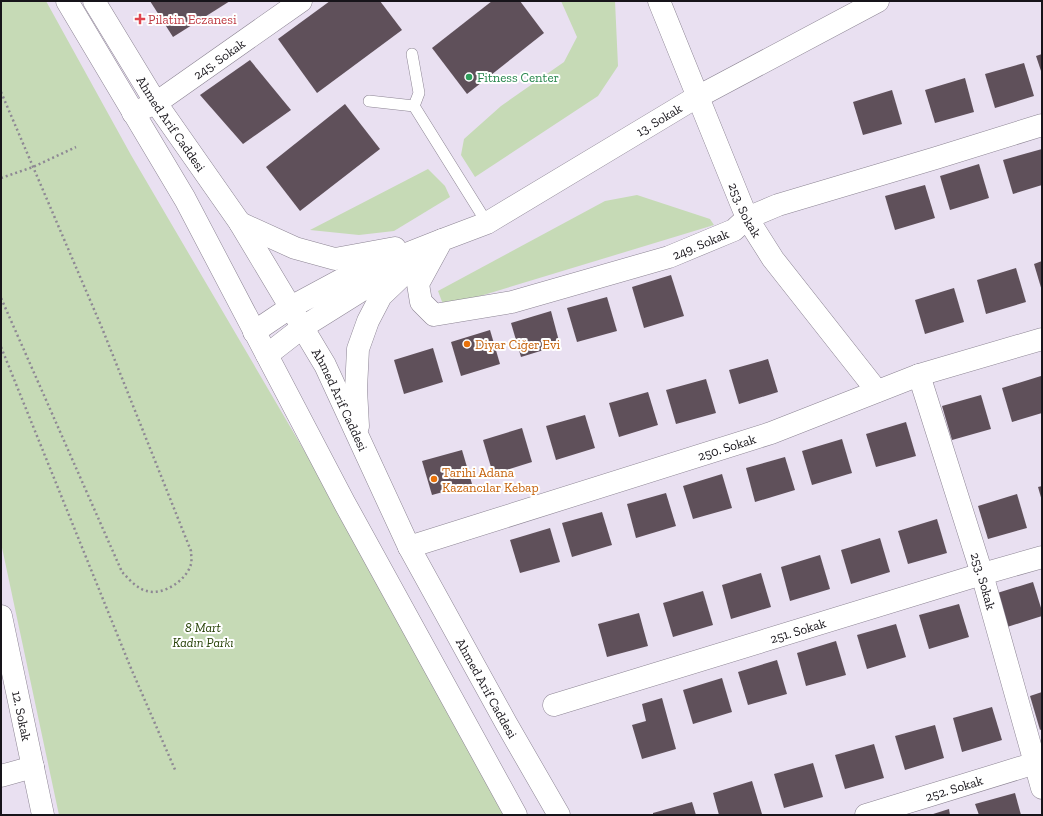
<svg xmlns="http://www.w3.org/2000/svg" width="1043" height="816" viewBox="0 0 1043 816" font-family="'Zilla Slab',serif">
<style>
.green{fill:#c6dab6}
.building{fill:#5f505a}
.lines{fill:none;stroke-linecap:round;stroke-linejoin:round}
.lane-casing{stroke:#8c8493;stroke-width:12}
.street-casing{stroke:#8c8493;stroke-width:23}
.secondary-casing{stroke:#8c8493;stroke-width:23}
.path{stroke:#8e8894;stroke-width:2.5;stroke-dasharray:2 3;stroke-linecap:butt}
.lane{stroke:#fff;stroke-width:11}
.street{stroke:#fff;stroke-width:22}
.secondary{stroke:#fff;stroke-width:22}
.health-dot{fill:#e0444e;stroke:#fff;stroke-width:1.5}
.leisure-dot{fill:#2e9e5b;stroke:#fff;stroke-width:1.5}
.food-dot{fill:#e8710a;stroke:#fff;stroke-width:1.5}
.labels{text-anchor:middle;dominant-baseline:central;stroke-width:4;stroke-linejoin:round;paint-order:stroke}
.health-label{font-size:13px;fill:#be3a42;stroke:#fff;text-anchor:start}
.street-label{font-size:13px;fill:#17141a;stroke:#fff}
.leisure-label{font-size:13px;fill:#27864d;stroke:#fff;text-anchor:start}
.food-label{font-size:13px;fill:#c56008;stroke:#fff;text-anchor:start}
.park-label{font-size:13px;font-style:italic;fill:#254005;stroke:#fff}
</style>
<rect width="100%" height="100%" fill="#e9e0f1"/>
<g class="green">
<path d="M1 1H46L131 155 407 626 507 815H59L1 543Z"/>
<path d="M561 1H615L618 66 598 96 475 177 461 155 464 139 501 106 564 62 577 37Z"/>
<path d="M428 169 445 186 450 197 394 231 359 235 310 230Z"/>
<path d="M637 195 710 219 714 225 444 307 438 291 605 201Z"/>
</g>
<g class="building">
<path d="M150 1H230L173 37Z"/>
<path d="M330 1H380L402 30 317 93 278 39Z"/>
<path d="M492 1H520L544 33 467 94 432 48Z"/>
<path d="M1042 54V74L1036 56Z"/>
<path d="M250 60 291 110 243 144 200 95Z"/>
<path d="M1024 63 1034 96 995 108 985 74Z"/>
<path d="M965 78 974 112 935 123 925 90Z"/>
<path d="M892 90 902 124 863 135 853 102Z"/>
<path d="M345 104 380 149 300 211 266 167Z"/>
<path d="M1042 149V185L1013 194 1003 160Z"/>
<path d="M979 164 989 198 950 210 940 176Z"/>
<path d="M925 185 935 218 895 230 885 196Z"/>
<path d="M1042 261V291L1034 264Z"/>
<path d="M1016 268 1026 302 986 314 977 280Z"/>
<path d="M671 275 684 316 644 328 632 287Z"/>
<path d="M954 288 964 322 925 334 915 300Z"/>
<path d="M607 297 617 331 577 342 567 308Z"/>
<path d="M551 311 560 345 521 357 511 323Z"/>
<path d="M490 330 500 364 461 376 451 342Z"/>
<path d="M433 348 443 382 404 394 394 360Z"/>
<path d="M768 359 778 392 739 404 729 370Z"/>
<path d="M1041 376 1042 413 1012 422 1002 388Z"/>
<path d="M706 379 716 413 676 424 666 390Z"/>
<path d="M648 392 658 425 619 437 609 403Z"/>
<path d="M981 395 991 429 952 440 942 406Z"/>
<path d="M585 415 595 448 556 460 546 426Z"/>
<path d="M906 422 916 456 876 467 866 434Z"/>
<path d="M522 428 532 462 493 474 483 440Z"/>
<path d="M842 439 852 473 812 485 802 451Z"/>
<path d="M462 450 472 484 432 495 422 461Z"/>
<path d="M785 457 795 490 755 502 746 468Z"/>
<path d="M722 474 732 508 693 519 683 486Z"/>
<path d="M1042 486V501L1038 487Z"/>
<path d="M666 493 676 526 636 538 627 504Z"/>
<path d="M1017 494 1027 528 988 539 978 506Z"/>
<path d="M602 512 612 545 572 557 562 523Z"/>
<path d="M937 519 947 553 908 564 898 531Z"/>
<path d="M550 528 560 562 520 573 510 540Z"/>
<path d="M880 538 890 572 851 584 841 550Z"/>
<path d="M820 555 830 589 790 601 781 567Z"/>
<path d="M761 573 771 607 731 619 722 585Z"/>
<path d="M1033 582 1042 611V616L1004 628 994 594Z"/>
<path d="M703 591 713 625 673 637 663 603Z"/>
<path d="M959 604 969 637 929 649 919 615Z"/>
<path d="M639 613 648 646 607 657 598 624Z"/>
<path d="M896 624 906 657 867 669 857 635Z"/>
<path d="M836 641 846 675 806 686 797 653Z"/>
<path d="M777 660 787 694 748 705 738 672Z"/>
<path d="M722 678 732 712 693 724 683 690Z"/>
<path d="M1042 692V729L1040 730 1030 696Z"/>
<path d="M662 698 676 749 642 759 632 725 646 721 642 704Z"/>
<path d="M992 707 1002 740 962 752 953 718Z"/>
<path d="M935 725 944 758 905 770 895 736Z"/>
<path d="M874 744 884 778 845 789 835 755Z"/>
<path d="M813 763 823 797 784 808 774 774Z"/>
<path d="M752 781 762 814 719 815 713 793Z"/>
<path d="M1015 793 1021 815H979L975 804Z"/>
<path d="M692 802 696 815H653V813Z"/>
<path d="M949 809 950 815H930Z"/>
</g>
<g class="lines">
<defs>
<g id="lane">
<path d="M369 101 414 106 419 93 412 54"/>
<path d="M414 106 487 223"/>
</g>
<g id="street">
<path id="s1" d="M659 1 747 218 773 259 877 391"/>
<path id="s2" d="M878 1 690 101 487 223 442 240 418 284 421 302 434 315 512 302 669 257 734 230 747 218 778 205 936 158 1042 125"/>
<path id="s3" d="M133 113 156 103 301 1"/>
<path id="s4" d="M919 375 982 574 1042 788"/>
<path id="s5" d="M409 547 771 433 919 375 1042 339"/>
<path id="s6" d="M1 616 43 815"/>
<path id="s7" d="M554 705 972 577 1042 557"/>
<path d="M1 776 33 767"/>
<path id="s8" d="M866 815 1042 761"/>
</g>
<g id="secondary">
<path d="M67 1 185 199 344 502 516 815"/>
<path id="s9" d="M94 1 156 103 240 223 325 365 409 547 506 723 559 815"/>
<path d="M240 223 295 248 335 259 395 248"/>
<path d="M254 332 291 307 343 279 442 240 303 327 267 355"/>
<path d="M358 426 356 389 358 349 368 321 381 296 403 275"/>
</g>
</defs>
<use href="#lane" class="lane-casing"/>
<use href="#street" class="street-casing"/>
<use href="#secondary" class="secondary-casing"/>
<g class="path">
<path d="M1 92 102 328 191 551C191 555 192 560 191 564 187 580 163 596 147 591 137 589 129 579 122 572L1 298"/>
<path d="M1 178 33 167 76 147"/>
<path d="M1 347 130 666 176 772"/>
</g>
<use href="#lane" class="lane"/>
<use href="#street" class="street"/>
<use href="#secondary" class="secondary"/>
</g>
<path class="health-dot" d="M138 13h4v4h4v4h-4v4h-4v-4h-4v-4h4z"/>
<circle class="leisure-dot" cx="469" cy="77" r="4"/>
<g class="food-dot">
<circle cx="467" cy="344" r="4"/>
<circle cx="434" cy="479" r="4"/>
</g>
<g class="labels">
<g class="health-label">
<text x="148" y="19">Pilatin Eczanesi</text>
</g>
<g class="street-label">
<text stroke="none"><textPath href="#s3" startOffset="102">245. Sokak</textPath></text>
<text transform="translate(659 120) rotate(-31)">13. Sokak</text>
<text stroke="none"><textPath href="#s9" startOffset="145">Ahmed Arif Caddesi</textPath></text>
<text stroke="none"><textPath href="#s1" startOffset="226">253. Sokak</textPath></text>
<text stroke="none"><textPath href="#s2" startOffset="861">249. Sokak</textPath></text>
<text stroke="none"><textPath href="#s9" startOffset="469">Ahmed Arif Caddesi</textPath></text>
<text stroke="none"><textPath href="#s5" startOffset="333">250. Sokak</textPath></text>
<text stroke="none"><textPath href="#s4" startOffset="216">253. Sokak</textPath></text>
<text stroke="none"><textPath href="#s7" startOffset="255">251. Sokak</textPath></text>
<text stroke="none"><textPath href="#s9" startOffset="793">Ahmed Arif Caddesi</textPath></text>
<text stroke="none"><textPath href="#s6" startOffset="102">12. Sokak</textPath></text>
<text stroke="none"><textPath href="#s8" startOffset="92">252. Sokak</textPath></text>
</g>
<g class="leisure-label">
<text x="477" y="77">Fitness Center</text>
</g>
<g class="food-label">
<text x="475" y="344">Diyar Ciğer Evi</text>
<text x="442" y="472">Tarihi Adana<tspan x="442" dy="15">Kazancılar Kebap</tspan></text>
</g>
<g class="park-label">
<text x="203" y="627">8 Mart<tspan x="203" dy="15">Kadın Parkı</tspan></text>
</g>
</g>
<rect width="1043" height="816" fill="none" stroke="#17141a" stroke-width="4"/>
</svg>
